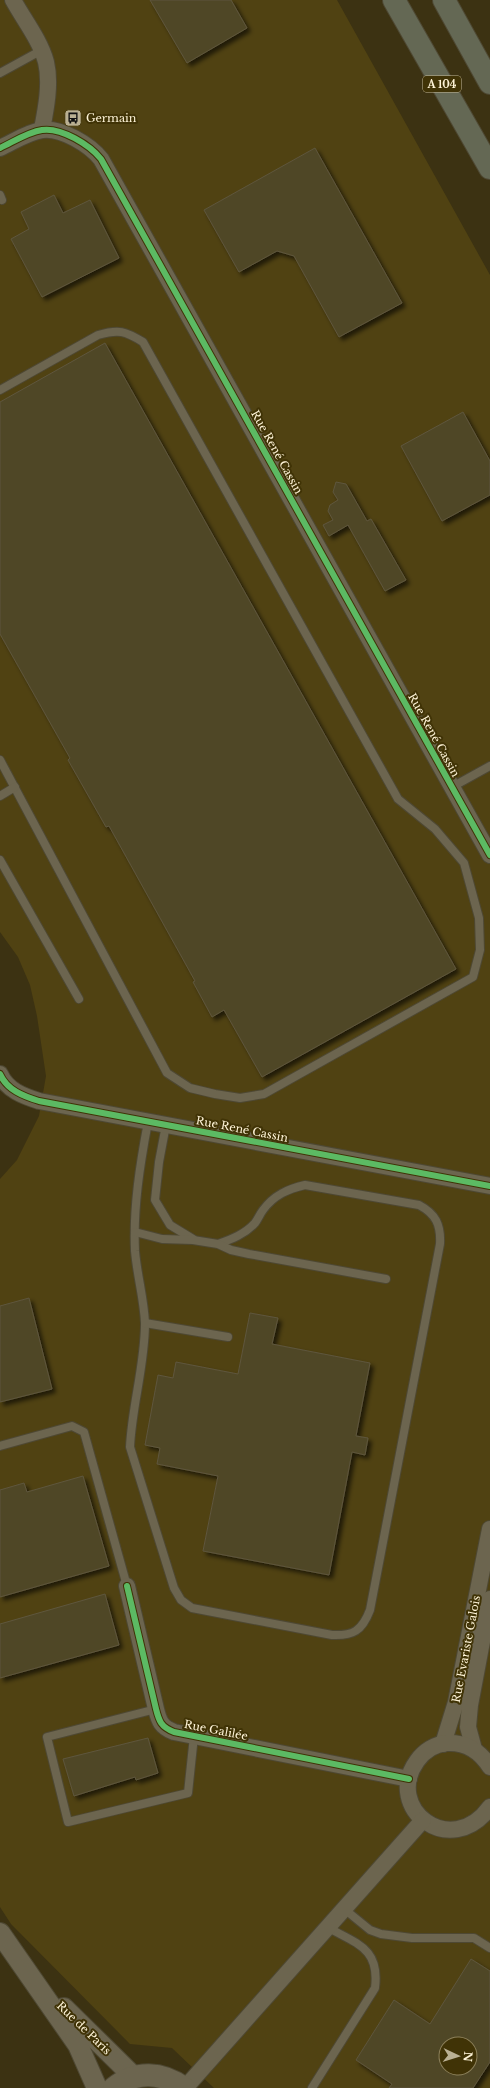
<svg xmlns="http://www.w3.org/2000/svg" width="490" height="2088" viewBox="0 0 490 2088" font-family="'Libre Baskerville',serif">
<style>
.built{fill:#504212;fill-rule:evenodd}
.building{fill:#504727;stroke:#5e563d;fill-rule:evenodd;filter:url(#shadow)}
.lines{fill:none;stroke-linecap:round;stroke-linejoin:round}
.service-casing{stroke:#4e4833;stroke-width:10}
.minor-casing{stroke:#4e4833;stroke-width:18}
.tertiary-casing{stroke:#4e4833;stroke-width:22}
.secondary-casing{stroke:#4e4833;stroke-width:24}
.motorway-casing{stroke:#4e4833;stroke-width:24}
.service{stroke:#6c654f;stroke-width:8}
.minor{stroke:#6c654f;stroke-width:16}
.tertiary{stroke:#6c654f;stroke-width:20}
.secondary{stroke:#6c654f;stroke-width:22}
.motorway{stroke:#646854;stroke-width:22}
.cycleway-casing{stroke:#403306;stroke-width:8}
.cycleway{stroke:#5cba63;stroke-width:6}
.labels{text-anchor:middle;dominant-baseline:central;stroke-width:4;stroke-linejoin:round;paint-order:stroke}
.shield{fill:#403306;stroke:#c5ba99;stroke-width:1}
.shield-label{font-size:10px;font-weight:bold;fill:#fef4d8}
.poi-label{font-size:11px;fill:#fef4d8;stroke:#403306;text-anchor:start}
.street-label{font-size:11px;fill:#fef4d8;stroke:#403306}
</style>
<defs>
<filter id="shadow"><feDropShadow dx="3.5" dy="3.5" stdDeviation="2" flood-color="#0009"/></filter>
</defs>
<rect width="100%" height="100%" fill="#3c3212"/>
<path class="built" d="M0 0H337L490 275V2088H214L172 2048 130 2044 11 1924 0 1907V1179L17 1160 39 1116 46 1076 37 1016 30 985 18 957 0 932ZM446 2044H470V2068H446Z"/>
<g class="building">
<path d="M150 0H231L247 28 187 63Z"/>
<path d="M315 148 402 303 339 337 294 256 277 251 239 272 204 210Z"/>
<path d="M54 195 63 213 90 200 119 258 42 297 11 239 29 229 21 212Z"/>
<path d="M105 343 456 969 262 1077 224 1010 212 1017 193 982 195 981 109 826 106 827 68 760 70 758 0 634V402Z"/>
<path d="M463 412 490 461V495L442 521 401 446Z"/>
<path d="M336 482 346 484 367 521 371 519 406 580 385 591 348 525 329 536 323 525 333 520 328 511 330 505 338 500 333 492Z"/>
<path d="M29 1298 52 1389 0 1402V1306Z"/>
<path d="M250 1313 278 1318 272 1344 370 1363 356 1436 368 1438 365 1455 352 1452 329 1575 203 1551 218 1476 157 1464 160 1448 145 1445 158 1375 173 1378 176 1362 238 1374Z"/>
<path d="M83 1476 109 1566 0 1597V1490L24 1483 27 1492Z"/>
<path d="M105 1594 119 1645 0 1678V1624Z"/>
<path d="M148 1738 158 1773 136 1780 135 1777 74 1796 63 1759Z"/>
<path d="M471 1959 490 1971V2062L473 2088H389L392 2084 356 2060 394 2000 430 2024ZM446 2044H470V2068H446Z"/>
</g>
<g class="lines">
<defs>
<g id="service">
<path d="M0 73 42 50"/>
<path d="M0 195 2 200"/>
<path d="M0 390 98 335C119 329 125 331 143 342L398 799 435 829 464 863 479 918 480 950 473 977 264 1094 240 1098 215 1094 190 1088 167 1073 0 760"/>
<path d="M452 787 490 766"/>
<path d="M0 796 15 787"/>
<path d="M0 860 79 999"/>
<path d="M148 1122C140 1164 133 1208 135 1251 137 1275 144 1299 145 1323 145 1365 132 1405 130 1447L174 1588 181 1600 192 1608 332 1635C353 1636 362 1631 370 1610L440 1244C441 1225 436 1214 419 1205L305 1185C288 1189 274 1195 263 1210 260 1214 258 1219 255 1223 245 1234 232 1239 218 1244"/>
<path d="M166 1125 159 1162 155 1200 170 1225 193 1239"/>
<path d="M135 1232 162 1239 193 1240 218 1244 231 1250 249 1254 386 1279"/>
<path d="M145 1323 228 1337"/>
<path d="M0 1446 72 1426 84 1432 127 1586"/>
<path d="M156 1709 47 1737 68 1822 188 1793 194 1736"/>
<path d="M343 1908 370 1930 381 1934 412 1938H474L490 1948"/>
<path d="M312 2088 375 1988C380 1948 357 1944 327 1927"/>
</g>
<g id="minor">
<path d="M13 0C24 20 40 40 46 62 51 83 46 109 42 129"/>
<path d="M0 148C13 142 28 132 42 130 61 127 90 145 101 159L490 855"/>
<path d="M0 1074C7 1090 23 1096 39 1101L490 1186"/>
<path d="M127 1586 156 1709C159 1721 161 1727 174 1732L409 1779"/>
<path d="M443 1744 456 1702 490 1529"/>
<path d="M474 1749 468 1727 470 1705 490 1599"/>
<path d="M490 1767C480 1751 466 1742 447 1743 435 1744 424 1751 417 1761 383 1808 451 1861 490 1807"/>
<path d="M185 2088 423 1820"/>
</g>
<g id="tertiary">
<path d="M0 1933 78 2045 97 2088"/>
<path d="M64 2008 134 2077"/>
</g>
<path id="secondary" d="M114 2088C136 2070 162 2072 184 2088"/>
<g id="motorway">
<path d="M394 0 490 168"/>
<path d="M444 0 490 83"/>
</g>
</defs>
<use href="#service" class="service-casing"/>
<use href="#minor" class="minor-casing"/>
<use href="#tertiary" class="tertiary-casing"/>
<use href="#secondary" class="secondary-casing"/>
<use href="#motorway" class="motorway-casing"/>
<use href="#service" class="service"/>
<use href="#minor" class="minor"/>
<use href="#tertiary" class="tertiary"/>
<use href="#secondary" class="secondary"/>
<use href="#motorway" class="motorway"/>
<defs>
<g id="cycleway">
<path d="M0 148C13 142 28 132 42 130 61 127 90 145 101 159L490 855"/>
<path d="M0 1074C7 1090 23 1096 39 1101L490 1186"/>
<path d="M127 1586 156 1709C159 1721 161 1727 174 1732L409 1779"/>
</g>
</defs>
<use href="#cycleway" class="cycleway-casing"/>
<use href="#cycleway" class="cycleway"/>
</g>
<defs>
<symbol id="bus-square" viewBox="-11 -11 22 22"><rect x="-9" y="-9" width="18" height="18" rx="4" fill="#bab093" stroke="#403306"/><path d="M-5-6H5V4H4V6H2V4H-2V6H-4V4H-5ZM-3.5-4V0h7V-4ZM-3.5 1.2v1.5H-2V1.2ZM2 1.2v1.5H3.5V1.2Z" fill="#111"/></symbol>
</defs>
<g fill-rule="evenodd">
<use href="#bus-square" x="63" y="108" width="20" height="20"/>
</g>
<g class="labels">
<rect class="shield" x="423" y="76" width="38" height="16" rx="3"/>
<g class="shield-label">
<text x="442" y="84">A 104</text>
</g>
<g class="poi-label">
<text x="86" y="118">Germain</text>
</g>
<g class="street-label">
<text transform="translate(277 452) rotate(61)">Rue René Cassin</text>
<text transform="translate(434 735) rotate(61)">Rue René Cassin</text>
<text transform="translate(242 1129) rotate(11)">Rue René Cassin</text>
<text transform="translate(466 1649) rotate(-79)">Rue Evariste Galois</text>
<text transform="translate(216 1730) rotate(11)">Rue Galilée</text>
<text transform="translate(84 2028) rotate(44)">Rue de Paris</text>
</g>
</g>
<g transform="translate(458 2056) rotate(94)"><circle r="19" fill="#403306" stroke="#8c805a"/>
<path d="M0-3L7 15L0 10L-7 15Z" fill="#bab093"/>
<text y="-6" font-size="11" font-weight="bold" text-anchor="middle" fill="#fef4d8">N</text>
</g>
</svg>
